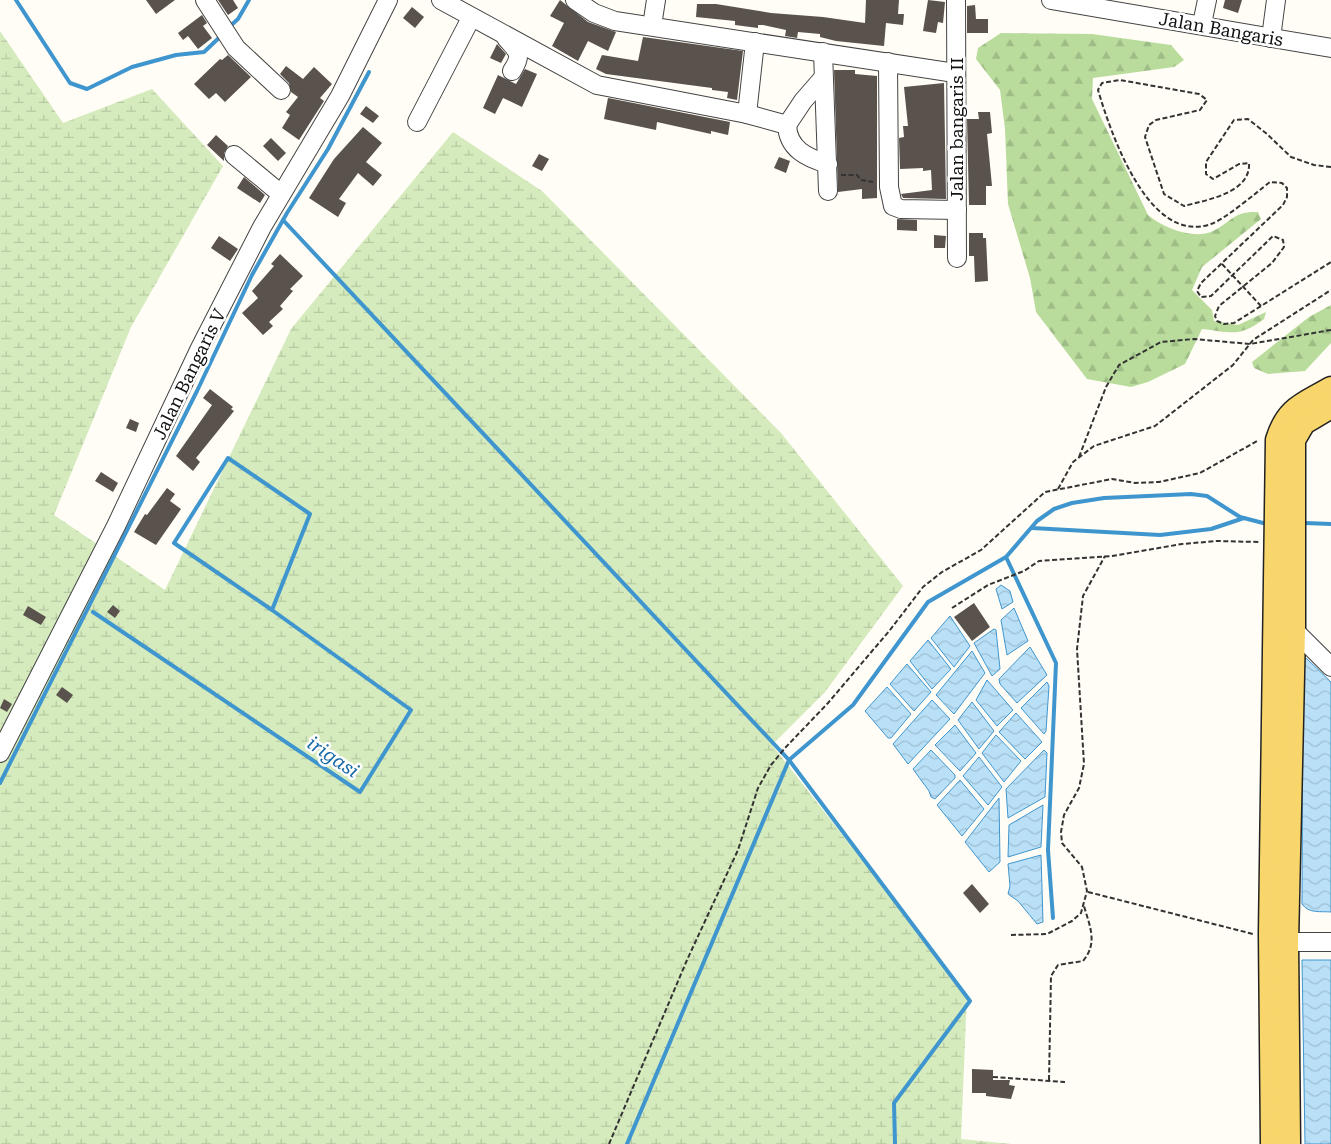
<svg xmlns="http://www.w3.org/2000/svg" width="1331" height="1144" viewBox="0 0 1331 1144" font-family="'Roboto Serif',serif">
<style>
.forest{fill:url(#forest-firs)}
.wetland{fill:url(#wetland-marsh)}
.water{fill:url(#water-waves);stroke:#3f96cf}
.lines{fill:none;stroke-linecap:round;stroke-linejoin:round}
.stream{stroke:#3f96cf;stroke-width:4}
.building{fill:#5a524d}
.minor-casing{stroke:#444;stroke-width:20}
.major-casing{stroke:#222;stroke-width:25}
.path{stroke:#333;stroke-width:2;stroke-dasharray:5 2.5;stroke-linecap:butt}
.minor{stroke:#fff;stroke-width:18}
.major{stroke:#f9d66b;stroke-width:22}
.labels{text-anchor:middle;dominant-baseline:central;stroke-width:5;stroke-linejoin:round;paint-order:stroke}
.street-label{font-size:18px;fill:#111;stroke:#fff}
.water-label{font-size:19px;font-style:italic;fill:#1768a6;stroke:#fff}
</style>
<defs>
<pattern id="forest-firs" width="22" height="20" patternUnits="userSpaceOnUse" patternTransform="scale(1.25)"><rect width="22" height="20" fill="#b9dc9c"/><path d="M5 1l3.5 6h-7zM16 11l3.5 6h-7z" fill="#9ebc85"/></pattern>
<pattern id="wetland-marsh" width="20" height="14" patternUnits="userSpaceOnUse" patternTransform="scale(1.25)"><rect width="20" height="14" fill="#d5ebbd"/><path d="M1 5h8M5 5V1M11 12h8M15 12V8" fill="none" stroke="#b6c8a1"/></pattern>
<pattern id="water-waves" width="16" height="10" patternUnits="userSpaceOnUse" patternTransform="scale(1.25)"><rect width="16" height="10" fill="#b9e0f7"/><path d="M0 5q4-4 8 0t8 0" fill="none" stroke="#9ebfd3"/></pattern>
</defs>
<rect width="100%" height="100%" fill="#fffdf5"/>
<g class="forest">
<path d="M1001 33 1092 34 1171 45 1184 60 1174 67 1093 78 1092 99 1148 215C1164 228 1193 240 1213 231 1233 221 1233 211 1258 212L1261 219 1202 267 1192 290 1212 310 1214 321 1238 325 1266 312 1264 319C1239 338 1231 332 1202 329L1185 364 1148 382 1131 387 1087 379 1036 312 1030 278 1008 204 1005 129 1000 90 976 59 978 48Z"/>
<path d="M1331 305V343L1305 371 1268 374 1254 368 1252 362 1309 317Z"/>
</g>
<path class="wetland" d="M0 31 63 123 152 89 223 166 131 327 54 515 165 590 291 329 453 132 542 191 781 433 903 586 825 692 772 745 967 994 961 1139 1011 1144H0Z"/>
<g class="water">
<path d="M1001 585 1010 591 1013 602 1002 609 996 589Z"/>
<path d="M1014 608 1028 641 1007 655 1001 620Z"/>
<path d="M950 616 970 646 954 667 931 638Z"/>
<path d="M994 629 996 630 1000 669 992 676 974 643Z"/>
<path d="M928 640 951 669 932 689 910 661Z"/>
<path d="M1030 647 1047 675 1017 703 1000 684 999 679Z"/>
<path d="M972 651 985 673 954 714 936 695Z"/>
<path d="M1306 658 1331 682V912C1321 911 1309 914 1302 904L1303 660Z"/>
<path d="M907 664 931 692 914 711 890 684Z"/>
<path d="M987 680 1013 710 997 726 976 700Z"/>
<path d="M1047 682 1049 686 1046 731 1044 734 1021 708Z"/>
<path d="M887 687 911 714 891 738H888L865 711Z"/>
<path d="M932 700 950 719 908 764 893 744Z"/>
<path d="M972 702 994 731 979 749 958 720Z"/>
<path d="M1016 713 1042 742 1025 759 999 732Z"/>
<path d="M955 725 976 753 960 771 935 745Z"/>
<path d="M996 735 1021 761 1004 782 982 753Z"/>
<path d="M931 750 955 775V778L935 799 931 797 929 791 913 769Z"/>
<path d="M1044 750 1047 753 1045 797 1008 818 1006 789Z"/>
<path d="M979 757 1002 787 988 805 963 776Z"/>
<path d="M960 780 984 809 962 836 937 805Z"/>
<path d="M999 798 1000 862 989 872 965 842Z"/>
<path d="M1043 805 1041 847 1008 857 1009 825Z"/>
<path d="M1041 855 1043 922 1037 924 1018 901 1008 894 1010 886 1008 864Z"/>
<path d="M1302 960H1331V1144H1305Z"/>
</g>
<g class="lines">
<g class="stream">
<path d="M16 0 70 83 87 89 132 67 176 55 204 52 222 35"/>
<path d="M228 28 238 19 249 0"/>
<path d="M283 220 789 760 970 1001 894 1103 895 1144"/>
<path d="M1305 523 1331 524"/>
<path d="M1032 528 1160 535 1211 529 1244 518"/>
<path d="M1006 557 1056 663 1048 850 1053 918"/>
<path d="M93 612 360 792 411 710 272 610 310 514 228 458 174 543 272 610"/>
<path d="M0 783 197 391 252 275 287 213 328 149 369 72"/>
<path d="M627 1144 789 760 853 705 928 602 1006 557 1037 521 1054 509 1072 503 1104 498 1191 494 1207 496 1240 517 1263 523"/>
</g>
</g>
<g class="building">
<path d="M146 0H175L156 14Z"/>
<path d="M218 0H233L238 8 228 15Z"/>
<path d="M560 0 588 22 616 32 608 51 588 41 578 61 552 46 564 23 550 16Z"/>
<path d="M866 0H899L898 14H904L903 25 886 23 884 46 836 41 820 37V34L798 32 797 38 785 36 786 30 763 25H758V28L735 25V21L696 17 697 4H716L771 13 823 17 865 23Z"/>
<path d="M928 0 945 2 943 23 938 22 936 33 923 31Z"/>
<path d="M1225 0H1242L1238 13 1223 8Z"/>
<path d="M975 5 976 19H988V33H967V6Z"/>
<path d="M412 7 424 17 415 28 403 18Z"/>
<path d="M202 15 207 23 203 26 212 38 198 49 188 36 183 40 178 33Z"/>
<path d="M643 37 743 51 737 100 727 98 728 92 712 90V88L606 74 596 69 602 55 638 61Z"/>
<path d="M497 44 506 54 501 63 490 58Z"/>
<path d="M228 55 251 77 225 102 216 93 209 99 194 84 220 59 222 60Z"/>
<path d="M286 66 303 79 314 67 332 84 320 98 324 101 299 140 282 128 290 115 286 112 298 97 291 92 289 83 280 74Z"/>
<path d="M525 69 537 74 522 107 503 98 495 114 483 108 498 75 516 84Z"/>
<path d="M834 70H855V74L877 76V198L862 199V189L838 192Z"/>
<path d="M944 83 946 199 903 198 901 194 932 190 931 170 923 171V168L900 169 899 138 904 137 903 126H908L904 87Z"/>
<path d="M608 98 730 122 728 135 711 131V134L657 122 656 130 604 119Z"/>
<path d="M366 106 379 116 373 123 360 114Z"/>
<path d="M978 112H990L992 133 987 134 992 186H986V205H969L967 119H979Z"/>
<path d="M363 127 382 143 366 162 382 175 373 186 358 173 339 199 346 203 338 217 309 198 334 159Z"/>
<path d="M216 135 228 146 224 153V161L207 145Z"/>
<path d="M271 138 286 153 278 161 263 146Z"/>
<path d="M539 154 549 159 542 171 532 166Z"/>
<path d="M779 157 790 161 786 173 774 168Z"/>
<path d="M244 177 265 195 260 203 237 188Z"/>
<path d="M897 219 917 220V231L897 230Z"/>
<path d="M969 233H983V238H986L988 281 975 282 974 256H969Z"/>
<path d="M934 235 946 236 945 248H934Z"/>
<path d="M219 236 238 249 230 261 211 248Z"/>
<path d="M280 254 303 276 290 289 293 291 280 306 283 309 269 322 273 326 263 335 242 313 258 298 252 291 274 266 271 264Z"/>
<path d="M210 389 233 407 231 409 234 411 196 458 200 462 193 471 176 456 212 405 203 398Z"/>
<path d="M130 419 139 423 136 432 126 428Z"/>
<path d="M101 472 118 483 113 492 95 481Z"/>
<path d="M167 488 175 494 170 501 181 509 156 545 134 532 145 514 147 515Z"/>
<path d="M974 603 990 627 972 641 954 617Z"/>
<path d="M113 605 120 611 115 618 107 612Z"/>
<path d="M28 606 46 617 41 625 23 615Z"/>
<path d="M62 687 73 695 67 703 56 695Z"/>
<path d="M4 699 12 704 7 712 0 708Z"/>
<path d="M972 884 989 904 980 913 963 893Z"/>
<path d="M972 1069 993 1070V1080H1010L1009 1085 1015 1086 1011 1099 986 1096V1093H972Z"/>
</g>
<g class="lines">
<defs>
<g id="minor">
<path d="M205 0 236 48 281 90"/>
<path d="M441 0 597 85 747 114 755 42"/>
<path d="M575 0 594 13 615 21 955 73"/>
<path d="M956 0 957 258"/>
<path d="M1051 0 1331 48"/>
<path d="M1202 24 1207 0"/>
<path d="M652 26 656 0"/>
<path d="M506 38C518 52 523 54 512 71"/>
<path d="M1271 38 1276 0"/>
<path d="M823 52 828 191"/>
<path d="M888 62 889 187 893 206 901 209 957 210"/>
<path d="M747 114 787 125C788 149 807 158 828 164"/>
<path d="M417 122 471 18"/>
<path d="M787 125 803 101 823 78"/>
<path d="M234 155 281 194"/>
<path d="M1287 629 1294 630 1331 667"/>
<path d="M0 753 116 526 200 348 262 227 340 96 388 0"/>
<path d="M1287 942H1331"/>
</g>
<g id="major">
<path d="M1272 1144 1270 934 1277 440C1287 407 1304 404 1331 388"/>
<path d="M1289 1144 1287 942 1294 630V440L1304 423 1331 407"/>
</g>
</defs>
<use href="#minor" class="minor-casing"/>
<use href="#major" class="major-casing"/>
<g class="path">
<path d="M1331 167 1314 165 1291 157 1267 134 1248 119 1234 120 1206 162V174L1213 179 1239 164 1249 163C1251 193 1206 200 1184 206L1164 194 1145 137 1149 125 1156 120 1200 110 1207 100 1199 94 1120 80 1102 83 1098 90C1111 134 1149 246 1211 224 1224 220 1257 192 1270 182L1282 183 1287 188V197L1283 205 1201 283 1197 291 1201 297 1211 296 1273 236 1283 240 1284 247 1272 263 1219 306 1215 316 1217 321 1224 324 1234 323 1331 262"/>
<path d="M841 175H857L861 180 873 182"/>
<path d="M1222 264 1261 306"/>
<path d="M1079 457 1106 387 1119 365 1161 342 1194 339 1250 344 1331 330"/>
<path d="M1058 489 1073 462 1094 446 1155 426 1233 365 1253 340 1331 290"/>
<path d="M952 608 988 585 1024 571 1039 561 1112 556 1182 544 1217 541 1259 542"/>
<path d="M1088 892 1253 934"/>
<path d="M1011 935 1047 934 1072 921 1081 913 1087 891 1082 867 1062 843 1061 832 1064 815 1079 788 1084 764 1077 649 1083 596 1105 556"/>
<path d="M993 1077 1065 1082"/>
<path d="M1049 1080 1051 976 1058 965 1083 961C1098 943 1090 927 1084 906"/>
<path d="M609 1144 687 960 738 850 758 788 771 765 785 748 828 703 890 630 923 587 942 572 981 550 1045 492 1112 479 1135 483 1159 482 1200 473 1259 440"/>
</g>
<use href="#minor" class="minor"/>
<use href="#major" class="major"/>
</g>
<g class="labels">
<g class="street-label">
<text transform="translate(1221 29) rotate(10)">Jalan Bangaris</text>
<text transform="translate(956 129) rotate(-90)">Jalan bangaris II</text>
<text transform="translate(189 374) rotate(-64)">Jalan Bangaris V</text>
</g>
<g class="water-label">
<text transform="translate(333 757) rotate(34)">irigasi</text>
</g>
</g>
</svg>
